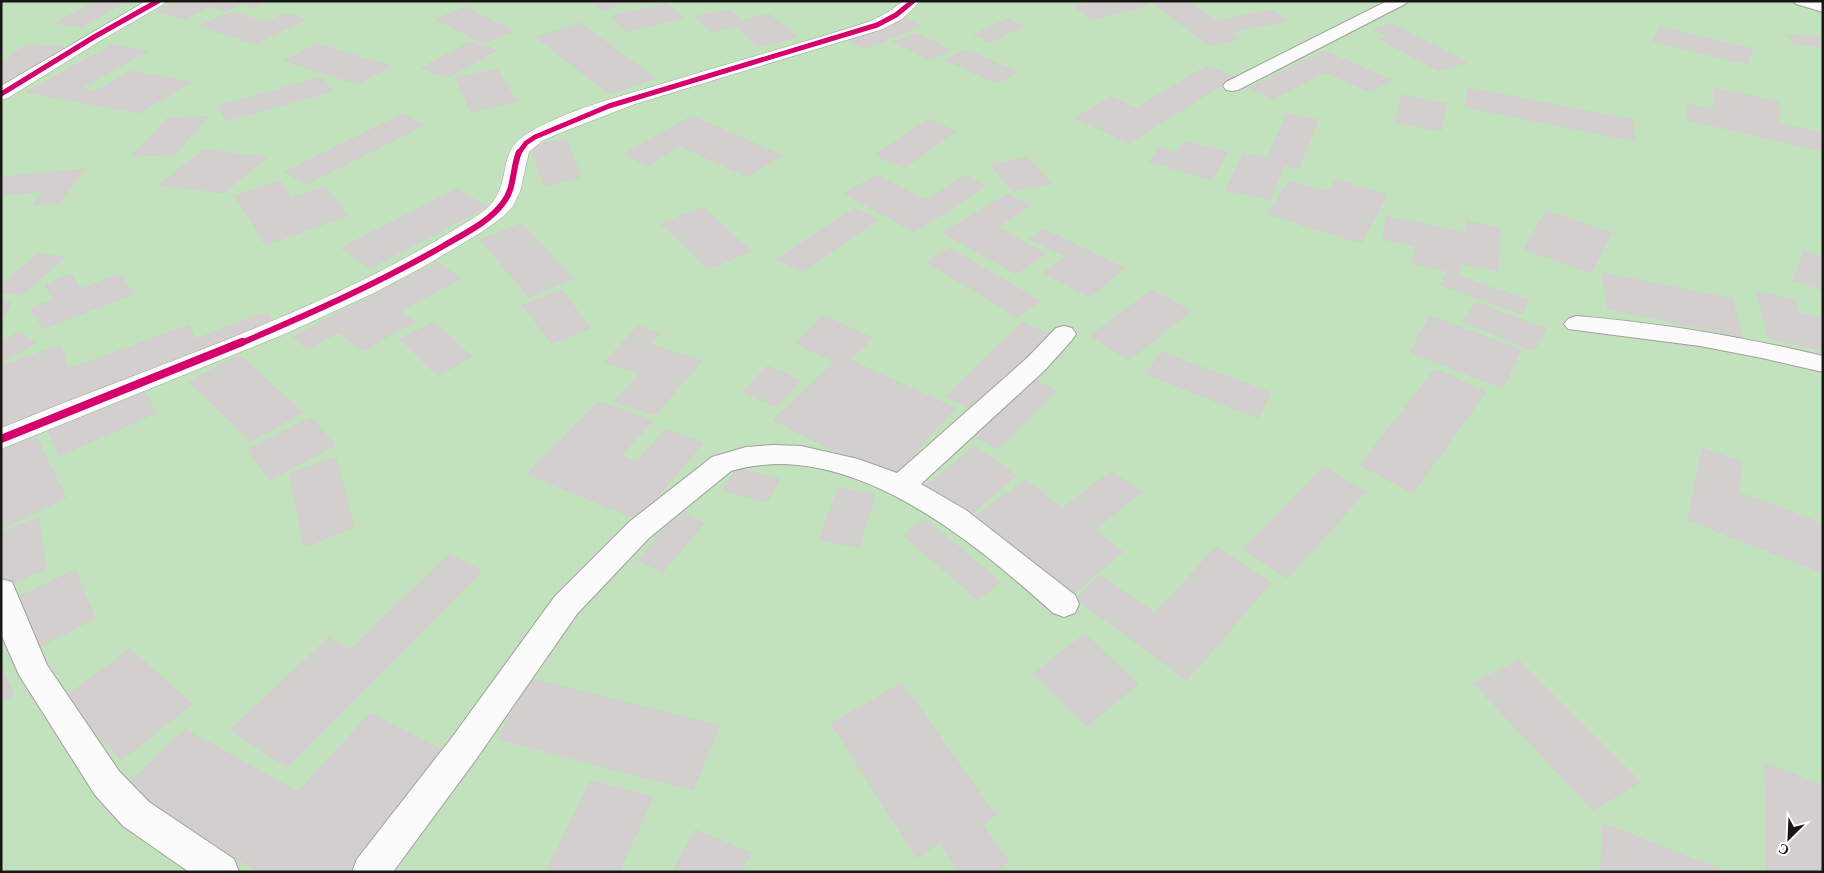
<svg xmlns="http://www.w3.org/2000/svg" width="1824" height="873" viewBox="0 0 1824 873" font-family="'Times New Roman',serif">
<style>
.green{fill:#c2e2be}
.building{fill:#d2cfce;stroke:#d2cfce}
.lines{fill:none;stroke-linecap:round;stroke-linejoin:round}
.service-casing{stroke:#a1a09c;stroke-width:2}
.minor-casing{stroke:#a1a09c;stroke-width:1}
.service{fill:#fcfbfb;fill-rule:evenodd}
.minor{fill:#fcfbfb;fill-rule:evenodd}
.cycleway-far2-casing{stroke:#fff;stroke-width:7}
.cycleway-far1-casing{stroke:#fff;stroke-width:9}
.cycleway-casing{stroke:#fff;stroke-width:11}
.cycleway-far2{stroke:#d6006c;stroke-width:5}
.cycleway-far1{stroke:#d6006c;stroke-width:6}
.cycleway{stroke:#d6006c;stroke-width:8}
</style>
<rect width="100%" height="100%" fill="#eae7e2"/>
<rect class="green" x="1" y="1" width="1822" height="871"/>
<g class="building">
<path d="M97 1H127L81 27 55 23Z"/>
<path d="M179 1H267L254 7 241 4 227 11 211 6 184 19 156 11Z"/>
<path d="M590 1H631L602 10Z"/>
<path d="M1092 1H1142L1149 5 1093 20 1074 7 1093 2Z"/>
<path d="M1150 1H1188L1216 21 1271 10 1287 21 1231 32 1240 39 1209 45Z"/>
<path d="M667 3 683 18 626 32 611 16Z"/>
<path d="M466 7 514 31 484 43 436 19Z"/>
<path d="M728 9 742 21 769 14 797 37 759 47 735 26 711 32 695 17Z"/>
<path d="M232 12 267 22 285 13 306 19 255 44 199 26Z"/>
<path d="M904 17 921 26 864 49 846 39Z"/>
<path d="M1007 19 1024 26 990 42 973 35Z"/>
<path d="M580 23 655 78 609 94 536 37Z"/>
<path d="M1393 24 1467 62 1439 71 1380 39 1387 37 1373 29Z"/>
<path d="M1660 27 1753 49 1747 64 1653 41Z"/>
<path d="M915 33 951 50 929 60 893 42Z"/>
<path d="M1787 35 1823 38V47L1795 45Z"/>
<path d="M470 42 497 50 448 77 421 68Z"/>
<path d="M317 44 390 66 358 84 284 61Z"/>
<path d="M26 45 63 47 11 84 1 83V62Z"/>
<path d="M112 45 148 51 81 88 96 91 131 71 191 82 139 113 26 92Z"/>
<path d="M966 50 1018 72 997 83 945 60Z"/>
<path d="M1324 51 1392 80 1370 92 1325 72 1273 99 1249 88Z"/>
<path d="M1207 66 1235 77 1129 143 1075 118 1111 97 1136 108Z"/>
<path d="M498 69 516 101 471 112 455 78Z"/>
<path d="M322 77 332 91 227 121 218 106Z"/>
<path d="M1468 88 1633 120 1635 141 1465 107Z"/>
<path d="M1715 88 1779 102 1780 124 1823 133V151L1687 120 1688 104 1714 109Z"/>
<path d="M1402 95 1447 104 1441 131 1395 122Z"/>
<path d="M1287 113 1318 120 1299 168 1284 165 1270 200 1226 190 1243 153 1267 159Z"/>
<path d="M403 114 425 125 306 184 285 172Z"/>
<path d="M692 116 782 155 748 177 680 146 647 166 624 154Z"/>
<path d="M208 117 174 155 132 156 167 118Z"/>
<path d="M928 119 956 131 904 168 875 155Z"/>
<path d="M566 139 581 177 544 186 530 146Z"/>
<path d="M1184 141 1228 152 1212 179 1149 162 1159 148 1177 153Z"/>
<path d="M204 150 267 157 224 193 158 185Z"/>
<path d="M1027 157 1051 183 1013 192 991 165Z"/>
<path d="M84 169 60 203 33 205 44 191 1 195V177Z"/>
<path d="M877 175 925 200 965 175 986 186 914 232 844 193Z"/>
<path d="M1336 180 1387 195 1361 243 1267 214 1289 181 1329 192Z"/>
<path d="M280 181 291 198 326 187 347 216 265 245 235 196Z"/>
<path d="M457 189 487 207 370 268 341 248Z"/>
<path d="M1007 194 1030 206 997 227 1046 254 1016 274 943 233Z"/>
<path d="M703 207 751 251 708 269 661 224Z"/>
<path d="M854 208 878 219 803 272 777 259Z"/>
<path d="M1546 211 1612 233 1591 273 1524 249Z"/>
<path d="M1386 216 1466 233 1467 221 1500 228 1498 271 1459 263V274L1412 263 1415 246 1383 239Z"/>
<path d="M522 223 573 278 529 297 480 240Z"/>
<path d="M1043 229 1124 268 1090 297 1043 273 1065 256 1029 239Z"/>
<path d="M950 248 1040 301 1017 317 926 262Z"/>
<path d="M1804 251 1823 257V290L1793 280Z"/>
<path d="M38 254 66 257 21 295 1 293V285Z"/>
<path d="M437 262 461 278 400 311 415 322 362 351 339 332 307 349 293 337Z"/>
<path d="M1447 272 1529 300 1522 314 1440 285Z"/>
<path d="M1602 273 1732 299 1743 337 1608 309Z"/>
<path d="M71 274 81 289 120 274 133 294 43 329 31 308 53 299 45 285Z"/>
<path d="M562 290 590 328 551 344 523 305Z"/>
<path d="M1152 290 1191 311 1129 360 1090 336Z"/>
<path d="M1757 292 1795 300 1798 313 1823 318V351L1768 338Z"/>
<path d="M11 302 1 325V304Z"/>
<path d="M1476 302 1546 329 1534 351 1463 322Z"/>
<path d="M267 312 274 326 123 382 113 353 189 325 195 339Z"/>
<path d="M824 316 873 338 850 360 955 408 891 480 773 420 835 362 795 343Z"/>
<path d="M1430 316 1521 350 1503 388 1410 352Z"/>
<path d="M435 322 472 357 437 376 400 339Z"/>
<path d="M1022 322 1050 335 974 411 946 396Z"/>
<path d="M638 326 660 333 650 344 702 361 655 415 614 402 640 373 604 362Z"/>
<path d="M18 332 36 343 1 363V342Z"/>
<path d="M61 345 68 369 113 353 123 382 1 428V366Z"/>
<path d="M1161 352 1271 393 1258 418 1146 374Z"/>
<path d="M239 355 303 412 251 441 189 382Z"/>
<path d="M767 366 801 380 777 407 742 392Z"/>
<path d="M1435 369 1486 392 1413 493 1360 465Z"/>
<path d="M1032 378 1056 391 998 449 972 435Z"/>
<path d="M143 388 156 413 59 456 47 429Z"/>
<path d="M599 401 653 421 621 455 636 462 666 429 703 443 638 520 527 474Z"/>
<path d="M311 417 335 445 270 480 247 450Z"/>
<path d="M36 436 66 498 1 529V451Z"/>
<path d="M974 446 1017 475 969 516 926 486Z"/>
<path d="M1702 448 1742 462 1738 492 1823 524V573L1688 520Z"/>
<path d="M336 457 354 527 304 547 289 474Z"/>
<path d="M1324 467 1366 492 1287 578 1243 549Z"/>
<path d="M737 468 780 479 767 502 722 490Z"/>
<path d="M1111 471 1141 492 1095 530 1123 552 1067 599 971 520 1025 480 1063 508Z"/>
<path d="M838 488 876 495 859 547 819 540Z"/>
<path d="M679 512 704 523 663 572 638 560Z"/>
<path d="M38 518 46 569 4 587 1 565V532Z"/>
<path d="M926 519 1000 582 978 600 903 535Z"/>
<path d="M1216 547 1271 583 1187 680 1076 599 1100 575 1155 613Z"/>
<path d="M449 554 482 571 287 767 230 730 329 637 350 650Z"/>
<path d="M75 570 95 618 32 651 14 599Z"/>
<path d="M1085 634 1138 684 1087 726 1034 673Z"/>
<path d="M130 649 192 704 122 760 61 700Z"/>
<path d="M1519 660 1641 782 1593 810 1473 683Z"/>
<path d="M1 666 14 695 1 702Z"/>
<path d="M531 679 720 726 693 790 497 739Z"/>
<path d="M902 683 950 751 877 796 831 724Z"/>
<path d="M370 713 448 753 351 872H259L122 790 185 729 298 792Z"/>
<path d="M950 751 996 815 983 825 1009 862 995 872H959L940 843 917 858 877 796Z"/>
<path d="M1765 762 1823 786V872H1766Z"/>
<path d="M591 781 653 797 619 872H546Z"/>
<path d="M1602 823 1726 872H1601Z"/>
<path d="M695 830 751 853 741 872H673Z"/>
</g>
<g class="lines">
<defs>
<g id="service">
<path d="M1387 1H1408L1405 4 1238 90 1232 91 1226 90 1223 86 1226 82Z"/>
<path d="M1793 1 1823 2V12L1796 4Z"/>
<path d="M1576 316C1659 323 1741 336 1823 356V372L1762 358 1700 346 1568 329 1564 324 1568 319Z"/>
<path d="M1064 326 1072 328 1076 334 1072 340 1045 370 921 484 966 510 1066 588 1075 595 1079 604 1075 613 1064 617 1053 613C973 541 848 436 731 471L649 538 577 614 477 758 393 872H352L357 859 453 736 555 596 629 522 712 457 746 447 773 445 801 446 858 459 897 473 1027 358 1056 328Z"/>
<path d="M1 579 12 582 47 665 119 771 149 802 234 859 239 872H189L123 826 95 795 19 675 1 634Z"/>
</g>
<g id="minor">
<path d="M146 1H166L164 4 100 41 8 98 1 100V86Z"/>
<path d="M903 1H921L902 19 883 29 635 104 560 133 542 141 529 152 520 192 513 206 504 216 482 232 423 267 374 293 285 334 1 449V428C158 363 323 313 467 222 477 216 490 208 496 197 510 173 499 150 528 133 567 110 614 98 658 85 729 63 800 44 871 21L890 11Z"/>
</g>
</defs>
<use href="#service" class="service-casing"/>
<use href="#minor" class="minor-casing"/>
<use href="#service" class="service"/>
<use href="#minor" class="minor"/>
<defs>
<g id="cycleway-far2">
<path d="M1 94 94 37 158 1"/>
<path d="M518 154 526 143 535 137 609 106 877 25 896 15 913 1"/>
</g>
<path id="cycleway-far1" d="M239 344C309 314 379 283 445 245 465 233 489 222 503 203 515 188 512 169 519 152"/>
<path id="cycleway" d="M1 439 242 342"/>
</defs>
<use href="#cycleway-far2" class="cycleway-far2-casing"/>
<use href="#cycleway-far1" class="cycleway-far1-casing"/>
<use href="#cycleway" class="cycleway-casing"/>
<use href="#cycleway-far2" class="cycleway-far2"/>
<use href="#cycleway-far1" class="cycleway-far1"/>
<use href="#cycleway" class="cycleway"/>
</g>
<rect width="1824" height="873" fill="none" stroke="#191714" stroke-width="5"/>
<g transform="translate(1789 838) rotate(204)" stroke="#ffffff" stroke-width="4" paint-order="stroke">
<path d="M0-4L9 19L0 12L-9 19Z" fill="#191714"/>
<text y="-8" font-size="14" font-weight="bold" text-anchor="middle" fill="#191714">С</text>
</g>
</svg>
